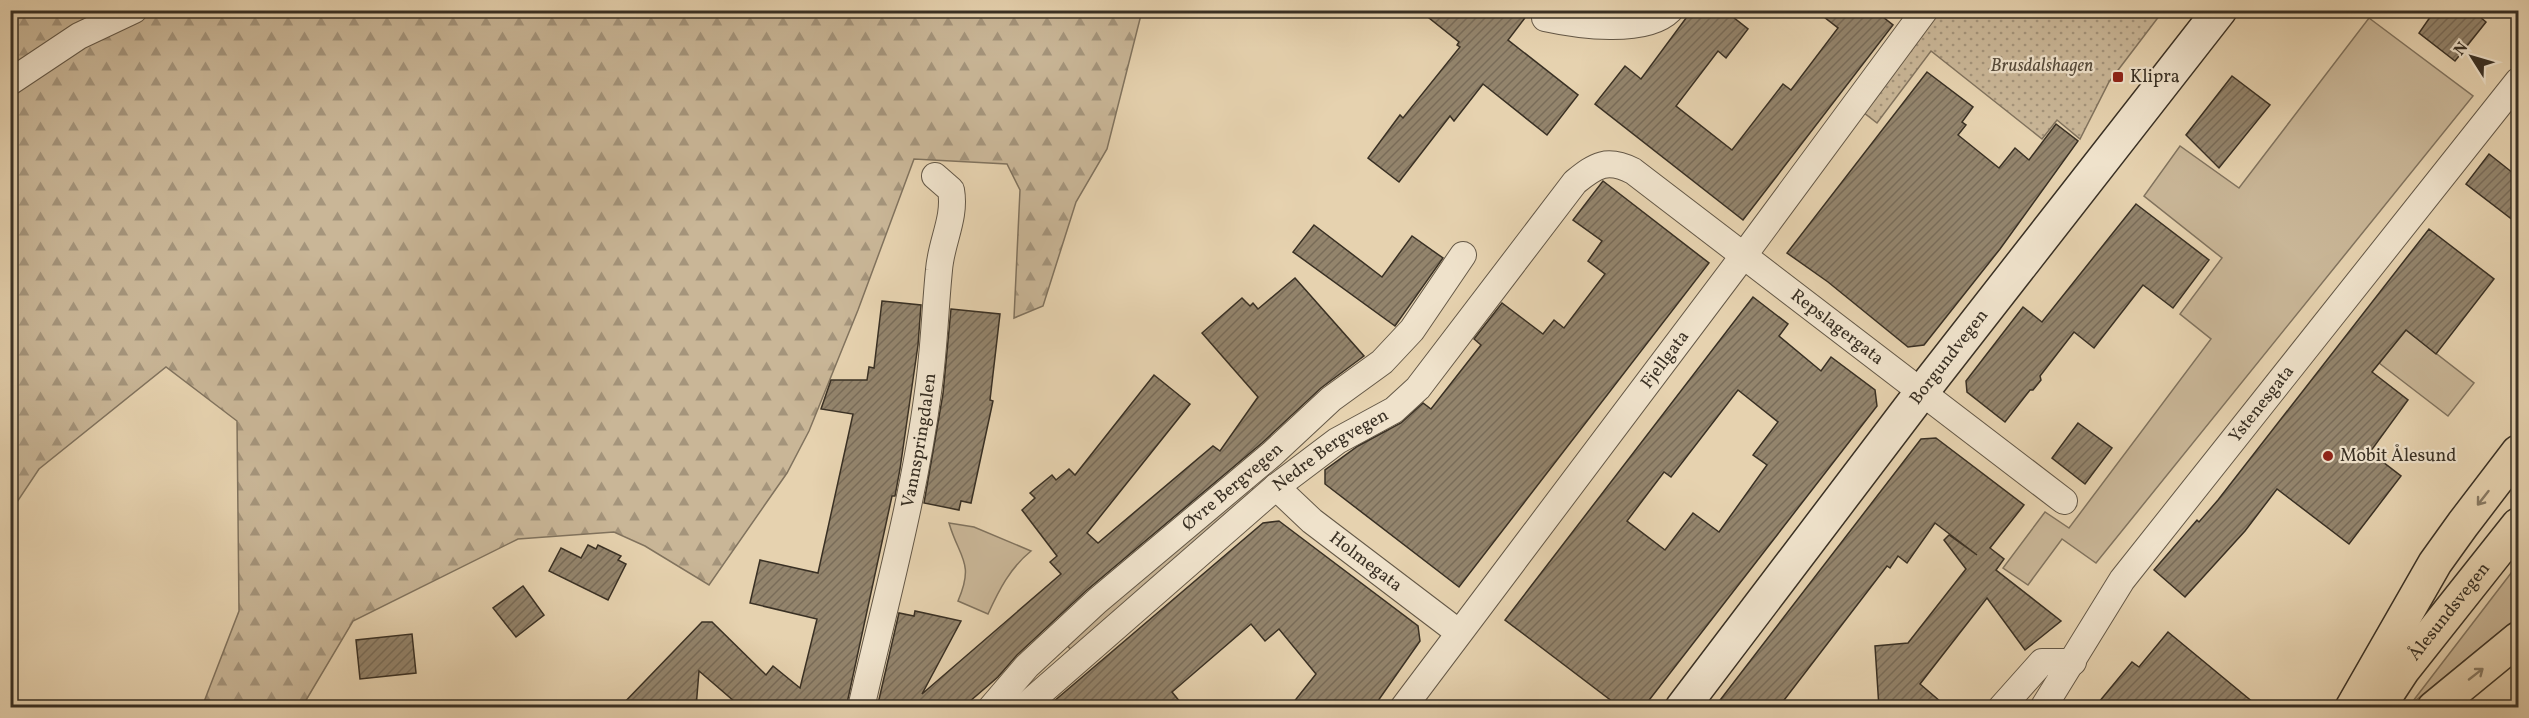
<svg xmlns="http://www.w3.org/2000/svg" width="2529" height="718" viewBox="0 0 2529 718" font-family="Vollkorn,serif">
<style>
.green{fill:#c9b697;stroke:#81735e;stroke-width:1.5}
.forest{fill:url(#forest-firs);stroke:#81735e;stroke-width:1.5}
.park{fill:url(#park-dots);stroke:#81735e;stroke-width:1.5}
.building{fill:url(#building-hatch);stroke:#393024;stroke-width:1.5;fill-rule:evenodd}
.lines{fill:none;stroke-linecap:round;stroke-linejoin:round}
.minor-casing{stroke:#645847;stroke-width:28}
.secondary-casing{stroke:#393024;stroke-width:36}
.trunk-casing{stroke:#393024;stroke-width:36}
.minor{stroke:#efe2cb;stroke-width:26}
.secondary{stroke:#efe2cb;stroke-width:33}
.trunk{stroke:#e6d2af;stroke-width:33}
.oneway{stroke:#877963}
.poi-dot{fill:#8f2418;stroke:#efe2cb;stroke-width:2}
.labels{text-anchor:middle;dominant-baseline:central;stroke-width:4.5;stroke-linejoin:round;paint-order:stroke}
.park-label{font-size:18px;font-style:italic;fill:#564b3b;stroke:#efe2cb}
.poi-label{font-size:18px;fill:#393024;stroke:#efe2cb;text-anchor:start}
.street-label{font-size:18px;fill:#393024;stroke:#efe2cb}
</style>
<defs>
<pattern id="forest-firs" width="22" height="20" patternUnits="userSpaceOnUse" patternTransform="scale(1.5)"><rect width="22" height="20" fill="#c9b697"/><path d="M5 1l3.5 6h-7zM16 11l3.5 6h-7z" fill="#a4947b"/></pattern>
<pattern id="park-dots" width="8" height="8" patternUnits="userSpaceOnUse" patternTransform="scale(1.5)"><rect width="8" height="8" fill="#c9b697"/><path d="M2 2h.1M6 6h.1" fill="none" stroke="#a4947b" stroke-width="1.8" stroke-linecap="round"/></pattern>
<pattern id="building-hatch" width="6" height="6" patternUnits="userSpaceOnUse" patternTransform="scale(1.5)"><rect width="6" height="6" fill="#93846c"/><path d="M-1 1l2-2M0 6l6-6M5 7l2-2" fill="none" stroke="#796c59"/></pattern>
</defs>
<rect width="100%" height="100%" fill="#e6d2af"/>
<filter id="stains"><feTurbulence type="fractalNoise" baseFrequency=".00333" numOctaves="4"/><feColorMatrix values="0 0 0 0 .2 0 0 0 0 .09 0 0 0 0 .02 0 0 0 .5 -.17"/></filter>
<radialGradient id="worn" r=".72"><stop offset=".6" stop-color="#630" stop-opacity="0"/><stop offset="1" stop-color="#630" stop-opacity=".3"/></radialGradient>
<g class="green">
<path d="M2369 18 2473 96 2096 563 2062 539 2028 585 2003 568 2045 512 2069 528 2211 339 2180 314 2222 258 2144 196 2180 146 2239 188Z"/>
<path d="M2406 330 2474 383 2448 416 2379 363Z"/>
<path d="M1251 487 1255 491 1073 652 1064 642Z"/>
<path d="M949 523 974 527 1031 551C1010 568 999 590 988 614L958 601C975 562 959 558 949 523Z"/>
<path d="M2518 564V617L2410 705Z"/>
</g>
<path class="forest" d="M11 11H1142L1107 149 1076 202 1043 306 1014 318 1020 190 1007 164 914 159 858 310 809 431 787 473 709 585 645 546 614 532 518 539 353 621 302 707H202L239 611 237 421 166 367 39 469 11 511Z"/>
<path class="park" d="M1940 11H2163L2109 82 2080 139 2057 120 2042 139 1931 51 1877 123 1863 112Z"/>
<g class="building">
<path d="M1419 10H1531L1508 40 1578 95 1547 135 1483 84 1454 121 1450 116 1399 182 1368 158 1400 115 1403 118 1460 47 1457 45 1459 42Z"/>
<path d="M1692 10H1724L1748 29 1726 58 1718 51 1676 106 1732 150 1783 84 1791 90 1838 28 1815 10H1874L1893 25 1743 220 1595 104 1625 66 1641 79Z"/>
<path d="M2435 10H2472L2486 22 2455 61 2419 33Z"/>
<path d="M1927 72 1973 107 1962 122 1966 125 1958 135 1999 168 2015 148 2029 160 2056 124 2078 141 2000 249 1924 345 1908 347 1828 282 1787 253Z"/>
<path d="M2232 76 2270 105 2219 168 2186 135Z"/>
<path d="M2489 154 2518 177V224L2466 184Z"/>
<path d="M1603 181 1709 263 1459 587 1325 484V470L1358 446 1401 423 1423 403 1431 409 1481 345 1474 339 1502 303 1543 334 1554 320 1564 328 1605 274 1588 261 1602 241 1573 220Z"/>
<path d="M2136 204 2209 260 2173 308 2143 285 2094 348 2074 332 2040 376 2041 380 2033 390H2030L2005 422 1967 392 1966 381 2023 307 2042 322Z"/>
<path d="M1314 225 1382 277 1412 236 1443 258 1395 326 1293 252Z"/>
<path d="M2429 229 2494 279 2436 354 2406 330 2372 372 2408 400 2370 452 2401 476 2349 544 2277 489 2245 531 2185 597 2154 570 2197 520 2199 522 2218 500Z"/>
<path d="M1295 278 1364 356 1321 388 1262 443 1087 590 1017 655 998 677 962 708H877L899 613 914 616 915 611 961 621 922 694 1061 574 1050 562 1057 556 1022 510 1035 498 1030 493 1052 475 1056 480 1069 469 1075 475 1154 375 1190 404 1087 533 1098 543 1213 446 1220 451 1258 397 1202 333 1242 298 1250 306 1253 303 1258 309Z"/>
<path d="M1753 297 1788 324 1779 336 1821 371 1831 357 1875 390 1877 406 1643 708H1621L1505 620ZM1738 390 1778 422 1753 455 1767 465 1719 532 1693 513 1665 550 1627 521 1664 472 1671 477Z"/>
<path d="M882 301 921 305 918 345 900 469 895 496H892L846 708H742L699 671 696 708H619L702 622H712L766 675 773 666 800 688 817 619 750 603 760 560 818 573 853 414 821 409 831 380H867L869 367 874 368Z"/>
<path d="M951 309 1000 314 990 400 993 401 971 503 961 501 959 510 924 503 943 394Z"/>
<path d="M2078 423 2112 448 2085 484 2052 458Z"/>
<path d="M1936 438 2024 505 1990 548 2004 559 1996 570 2061 621 2025 650 1987 598 1920 684 1948 708H1879L1875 646 1908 643 1966 569 1944 540 1949 535 1977 555 1935 523 1907 563 1898 556 1890 568 1887 566 1778 708H1714L1921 439Z"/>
<path d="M1279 521 1418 626 1420 641 1373 708H1289L1316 674 1279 629 1265 641 1251 624 1172 692 1185 708H1046L1263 523Z"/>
<path d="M588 545 596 549 598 545 621 556 618 560 626 564 608 600 549 571 561 548 581 558Z"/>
<path d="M523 586 544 615 516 637 493 608Z"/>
<path d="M2168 632 2260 708H2094L2132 662 2139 667Z"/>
<path d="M412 634 416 673 360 679 356 640Z"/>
</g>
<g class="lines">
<defs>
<g id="minor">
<path d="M1545 18C1577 25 1645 35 1670 10"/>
<path d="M10 82 79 36 134 10"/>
<path id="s1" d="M1276 487 1312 521 1458 632"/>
<path id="s2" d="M861 708C885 603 914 498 928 392 934 351 935 310 939 270 941 242 956 218 951 190L935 176"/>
<path id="s3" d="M991 708 1027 666 1097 601 1272 454 1331 399 1382 362 1412 330 1463 255"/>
<path id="s4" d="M1023 708 1276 487 1337 441 1394 410 1418 388 1575 182C1596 165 1607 158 1633 171L2064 501"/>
<path id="s5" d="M1403 708 1744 255 1925 10"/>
<path d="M2001 708 2042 662H2073"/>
<path id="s6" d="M2043 708 2122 580 2518 81"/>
</g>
<g id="secondary">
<path id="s7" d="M1682 708 1921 393 2220 10"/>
</g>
<g id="trunk">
<path d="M2352 708 2435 563 2463 524 2518 452"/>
<path id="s8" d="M2378 708 2403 670 2518 525"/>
<path d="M2434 708 2518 639"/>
</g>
</defs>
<use href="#minor" class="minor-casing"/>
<use href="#secondary" class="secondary-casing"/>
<use href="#trunk" class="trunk-casing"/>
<use href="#minor" class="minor"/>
<use href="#secondary" class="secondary"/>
<use href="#trunk" class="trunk"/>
</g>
<defs><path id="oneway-shaft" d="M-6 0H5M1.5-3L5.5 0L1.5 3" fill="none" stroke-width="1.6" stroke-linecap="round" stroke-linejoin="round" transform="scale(1.5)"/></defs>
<g class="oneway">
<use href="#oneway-shaft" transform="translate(2483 498) rotate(128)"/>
<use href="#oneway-shaft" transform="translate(2476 674) rotate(-38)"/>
</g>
<g class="poi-dot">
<rect x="2112" y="71" width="12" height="12" rx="3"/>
<circle cx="2328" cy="456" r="6"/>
</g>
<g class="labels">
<g class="park-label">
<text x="2042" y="66">Brusdalshagen</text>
</g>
<g class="poi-label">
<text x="2130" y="77">Klipra</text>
<text x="2340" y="456">Mobit Ålesund</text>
</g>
<g class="street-label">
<text stroke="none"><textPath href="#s4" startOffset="1090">Repslagergata</textPath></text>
<text stroke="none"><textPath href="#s7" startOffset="441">Borgundvegen</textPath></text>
<text stroke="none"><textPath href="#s5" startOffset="436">Fjellgata</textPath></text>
<text stroke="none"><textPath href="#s6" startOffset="375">Ystenesgata</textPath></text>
<text stroke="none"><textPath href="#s2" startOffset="274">Vannspringdalen</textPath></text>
<text stroke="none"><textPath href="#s4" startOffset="402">Nedre Bergvegen</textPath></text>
<text stroke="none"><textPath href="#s3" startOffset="328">Øvre Bergvegen</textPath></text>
<text stroke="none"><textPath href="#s1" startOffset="117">Holmegata</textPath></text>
<text stroke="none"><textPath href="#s8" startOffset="120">Ålesundsvegen</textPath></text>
</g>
</g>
<rect width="2529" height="718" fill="none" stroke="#e6d2af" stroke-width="36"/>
<rect x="12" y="12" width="2505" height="694" fill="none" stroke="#393024" stroke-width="3"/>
<rect x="18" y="18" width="2493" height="682" fill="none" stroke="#393024" stroke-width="1.5"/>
<g transform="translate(2472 57) rotate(307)" stroke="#efe2cb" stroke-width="4.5" paint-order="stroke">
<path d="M0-4.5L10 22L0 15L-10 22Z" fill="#393024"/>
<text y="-9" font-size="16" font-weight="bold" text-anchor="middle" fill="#393024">N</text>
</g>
<rect width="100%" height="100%" filter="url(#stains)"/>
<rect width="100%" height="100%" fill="url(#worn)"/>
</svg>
